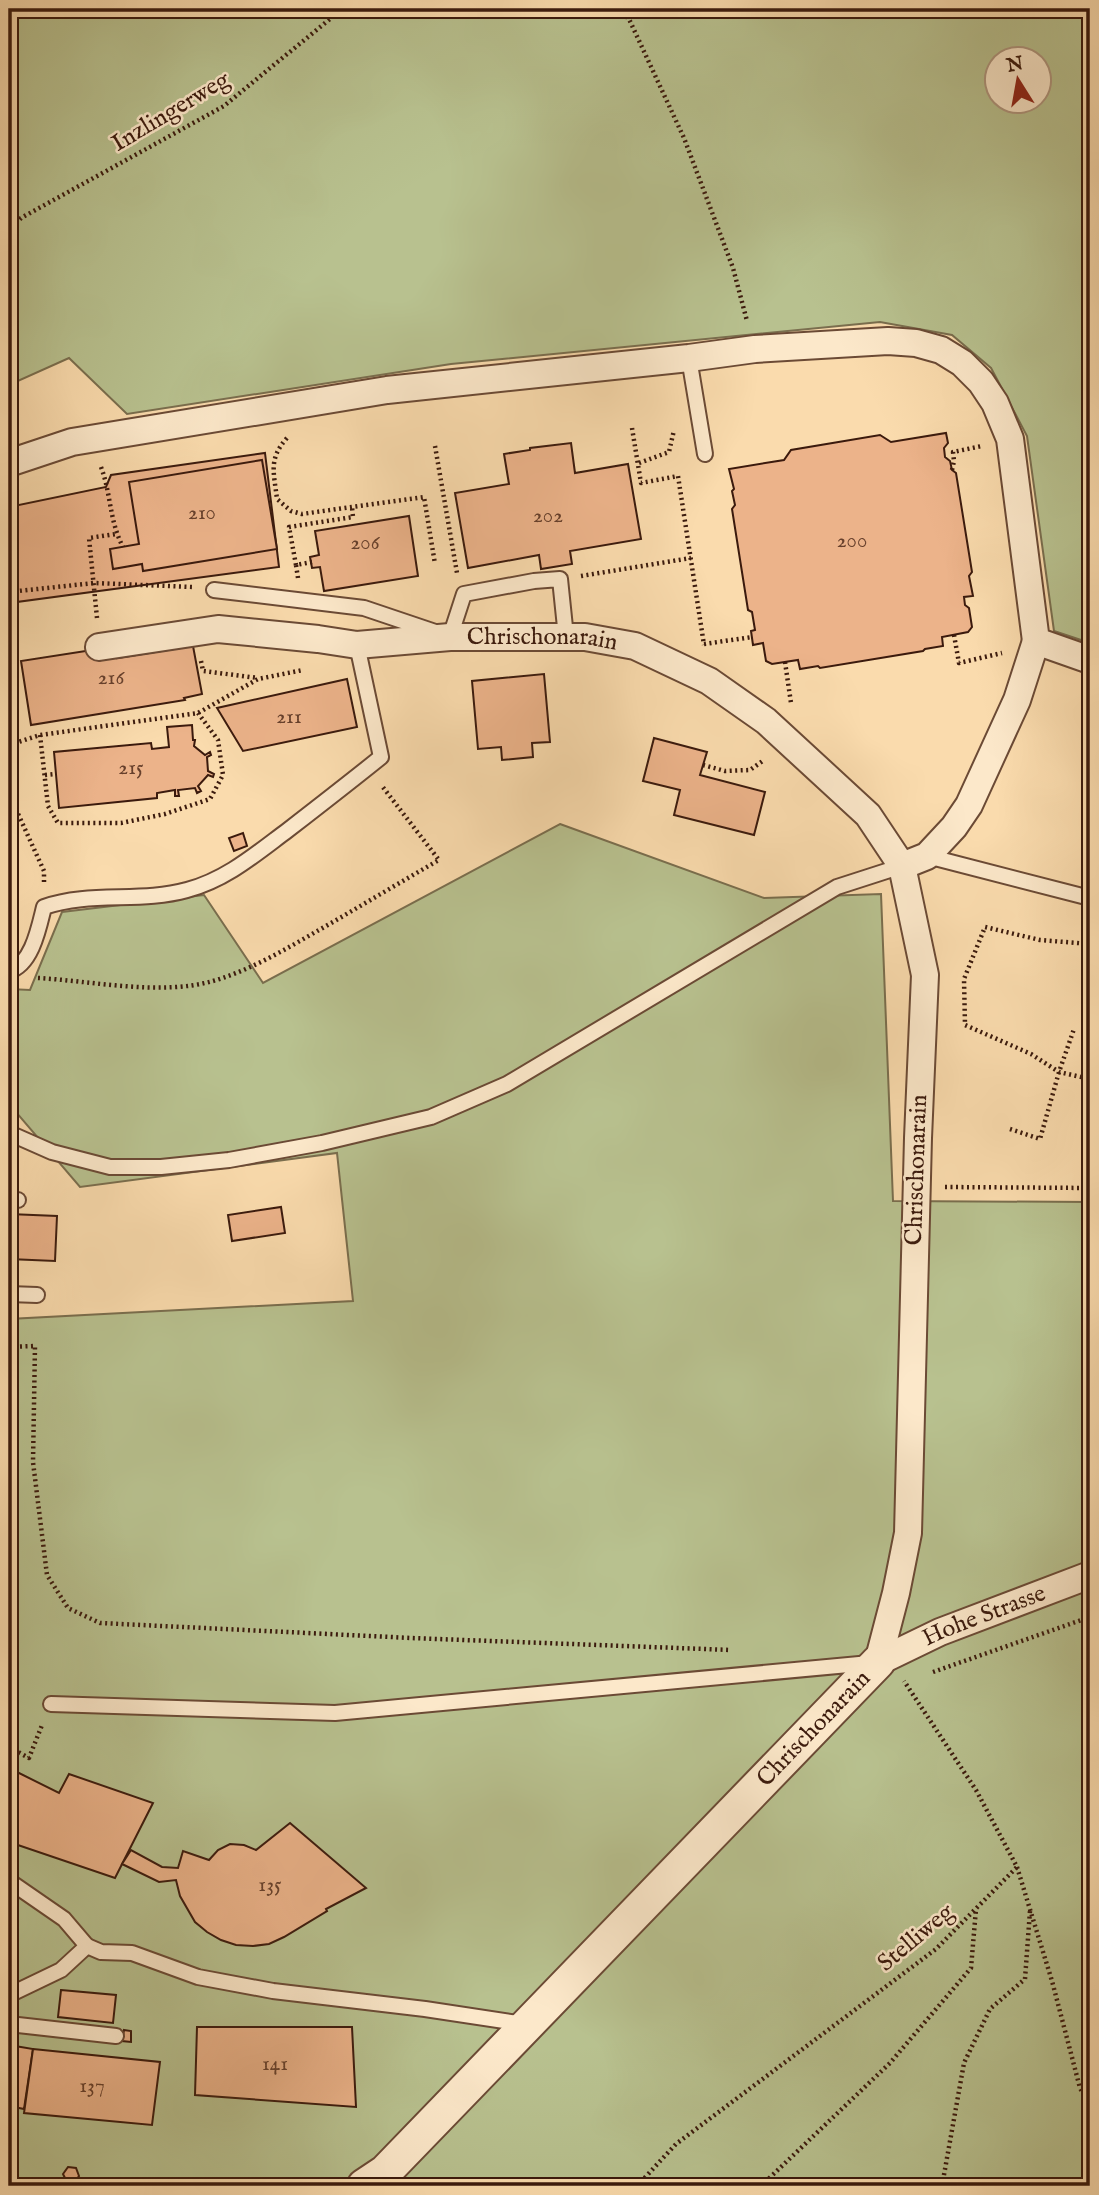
<svg xmlns="http://www.w3.org/2000/svg" width="1099" height="2195" viewBox="0 0 1099 2195" font-family="'IM FELL English',serif">
<style>
.green{fill:#b8c18f;stroke:#7a6e4e;stroke-width:2;fill-rule:evenodd}
.building{fill:#ecb38a;stroke:#3b1a0d;stroke-width:2}
.lines{fill:none;stroke-linecap:round;stroke-linejoin:round}
.service-casing{stroke:#6b4a35;stroke-width:18}
.minor-casing{stroke:#6b4a35;stroke-width:30}
.tertiary-casing{stroke:#6b4a35;stroke-width:37}
.path{stroke:#3b1a0d;stroke-width:4.5;stroke-dasharray:2 3.5;stroke-linecap:butt}
.service{stroke:#fce8ca;stroke-width:14}
.minor{stroke:#fce8ca;stroke-width:26}
.tertiary{stroke:#fce8ca;stroke-width:33}
.labels{text-anchor:middle;dominant-baseline:central;stroke-width:5;stroke-linejoin:round;paint-order:stroke}
.number-label{font-size:21px;fill:#67402c}
.street-label{font-size:24px;fill:#3b1a0d;stroke:#fce8ca}
</style>
<rect width="100%" height="100%" fill="#fadbad"/>
<filter id="stains"><feTurbulence type="fractalNoise" baseFrequency=".00286" numOctaves="4"/><feColorMatrix values="0 0 0 0 .2 0 0 0 0 .09 0 0 0 0 .02 0 0 0 .5 -.17"/></filter>
<radialGradient id="worn" r=".72"><stop offset=".6" stop-color="#630" stop-opacity="0"/><stop offset="1" stop-color="#630" stop-opacity=".3"/></radialGradient>
<g class="green">
<path d="M9 9H1090V643L1054 631 1027 436 991 368 952 335 880 322 451 364 127 414 69 358 9 385ZM998 60H1040V102H998Z"/>
<path d="M560 824 764 898 881 894 893 1201 1090 1202V2186H9V1319L353 1301 337 1153 80 1187 9 1104V989L30 990 62 912 204 895 263 983Z"/>
</g>
<g class="building">
<path d="M946 433 948 443 944 448 945 457 950 461 952 470 956 473 972 572 969 576 973 596 964 597 965 605 969 608 972 627 968 632 942 637 943 646 925 649 923 651 820 668 818 666 800 669 798 660 772 664 766 661 763 643 753 645 751 631 755 630 752 612 748 610 732 509 735 505 732 491 734 489 729 469 784 460 791 450 880 435 891 442Z"/>
<path d="M571 443 575 473 628 464 641 539 570 551 572 564 541 569 539 555 468 568 455 493 509 484 504 454 530 450V448Z"/>
<path d="M265 453 279 567 9 603V507L106 487 111 475Z"/>
<path d="M262 460 277 549 143 571 142 564 113 569 110 549 139 544 129 482Z"/>
<path d="M409 516 418 576 324 591 320 567 312 568 310 557 319 555 315 531Z"/>
<path d="M193 646 202 694 184 698 185 700 31 725 21 661 105 648 115 647 117 658Z"/>
<path d="M544 674 550 742 532 743 533 757 502 760 501 747 478 749 472 681Z"/>
<path d="M347 679 357 727 243 751 217 708Z"/>
<path d="M192 725 193 740H195L194 746 205 755 210 752 211 755 207 757 208 771 214 774 213 777 208 775 198 786 201 791 197 793 195 788 178 790 179 796H175V790L157 793V798L59 808 54 752 151 743 152 749 169 747 167 727Z"/>
<path d="M654 738 707 752 700 775 765 792 754 835 674 815 680 790 643 781Z"/>
<path d="M243 833 247 846 234 851 229 838Z"/>
<path d="M281 1207 285 1233 232 1241 228 1215Z"/>
<path d="M9 1214 57 1216 55 1261 9 1259Z"/>
<path d="M9 1655 16 1656 9 1691Z"/>
<path d="M9 1768 59 1793 69 1774 153 1803 115 1878 9 1842Z"/>
<path d="M290 1823 366 1888 326 1909 327 1911 284 1937 269 1944 253 1946 236 1945 221 1940 207 1932 195 1922 180 1896 176 1880 159 1882 122 1864 131 1850 162 1867 178 1868 183 1851 209 1860 218 1850 230 1844 244 1845 256 1850Z"/>
<path d="M61 1990 116 1995 113 2023 58 2017Z"/>
<path d="M197 2027H352L356 2107 195 2095Z"/>
<path d="M124 2030 131 2031V2042L122 2041Z"/>
<path d="M9 2045 33 2049 24 2109 9 2106Z"/>
<path d="M33 2049 160 2062 152 2125 24 2113Z"/>
<path d="M68 2167 76 2168 79 2176 74 2183 67 2182 63 2174Z"/>
</g>
<g class="lines">
<defs>
<g id="service">
<path d="M689 358 705 454"/>
<path d="M214 590 364 608 450 637 464 594 534 581 560 579 566 637"/>
<path d="M927 856 1090 898"/>
<path d="M9 971C32 965 39 927 44 907 89 891 141 903 187 890 226 880 257 853 288 830 319 806 350 782 381 757L357 645"/>
<path d="M9 1133 52 1152 110 1167H161L229 1160 322 1143 431 1117 507 1084 837 887 902 866"/>
<path d="M9 1200H18"/>
<path d="M9 1294 37 1295"/>
<path d="M51 1704 335 1713 870 1663"/>
<path d="M9 1881 64 1919 87 1946 61 1970 9 1995"/>
<path d="M87 1946 101 1952 132 1953 198 1977 273 1991 425 2009 524 2024"/>
<path d="M9 2024 116 2036"/>
</g>
<g id="minor">
<path d="M9 463 72 442 387 390 689 358 755 349 888 341 916 343 941 350 962 363 981 382 995 403 1010 439 1036 641 1090 660"/>
<path id="s1" d="M99 647 218 629 318 639 357 645 450 637H585L635 646 709 681 766 721 868 815 902 866 925 975 918 1138 908 1533 896 1593 878 1662"/>
<path d="M902 866 927 856 954 827 969 805 1017 700 1036 641"/>
<path id="s2" d="M878 1662 940 1632 1090 1575"/>
</g>
<g id="tertiary">
<path id="s3" d="M364 2186 385 2172 878 1662"/>
</g>
</defs>
<use href="#service" class="service-casing"/>
<use href="#minor" class="minor-casing"/>
<use href="#tertiary" class="tertiary-casing"/>
<g class="path">
<path d="M618 9 629 19 684 138 733 268 747 321"/>
<path d="M9 232 21 218 224 106 342 9"/>
<path d="M632 428 641 483 678 476 704 645"/>
<path d="M287 438C268 459 274 473 277 499L291 511 302 514 424 497 435 564"/>
<path d="M435 446 457 573"/>
<path d="M639 463 669 452 674 430"/>
<path d="M101 467C111 493 109 520 123 547"/>
<path d="M952 470 954 461 953 452 982 446"/>
<path d="M296 565 289 527 353 517 352 507"/>
<path d="M581 576 691 558"/>
<path d="M298 578 296 565 312 562"/>
<path d="M9 592 94 583 193 587"/>
<path d="M97 618 89 538 116 534"/>
<path d="M954 635 959 663 1002 653"/>
<path d="M704 644 752 637"/>
<path d="M201 661 203 671 258 678"/>
<path d="M785 662 791 703"/>
<path d="M40 735 48 806 58 823H121L165 814 210 799 223 775 218 740 198 713"/>
<path d="M9 745 40 735 198 713 258 679 303 670"/>
<path d="M703 765 725 771 750 770 764 760"/>
<path d="M45 775 55 774"/>
<path d="M9 794 44 871V883"/>
<path d="M1090 944 1040 940 985 927 964 979 965 1025 1031 1054 1059 1072 1090 1079"/>
<path d="M38 978C93 981 160 996 213 981 251 970 286 949 319 930 359 907 399 883 439 860L382 786"/>
<path d="M1010 1129 1040 1139 1059 1072 1074 1029"/>
<path d="M945 1187 1090 1188"/>
<path d="M9 1347 35 1346 33 1462 47 1575 68 1608 100 1623 411 1638 731 1650"/>
<path d="M933 1672 1090 1617"/>
<path d="M9 1747 29 1758 42 1725"/>
<path d="M1017 1867 1052 1981 1080 2088 1090 2107"/>
<path d="M637 2186 676 2144 936 1949 1017 1867 976 1790 904 1681"/>
<path d="M761 2186 890 2063 971 1968 976 1909"/>
<path d="M942 2186 964 2063 990 2009 1025 1979 1030 1911"/>
</g>
<use href="#service" class="service"/>
<use href="#minor" class="minor"/>
<use href="#tertiary" class="tertiary"/>
</g>
<g class="labels">
<g class="number-label">
<text x="202" y="513">210</text>
<text x="548" y="516">202</text>
<text x="852" y="541">200</text>
<text x="365" y="543">206</text>
<text x="111" y="678">216</text>
<text x="289" y="717">211</text>
<text x="131" y="768">215</text>
<text x="270" y="1885">135</text>
<text x="275" y="2064">141</text>
<text x="92" y="2086">137</text>
</g>
<g class="street-label">
<text transform="translate(171 112) rotate(-31)">Inzlingerweg</text>
<text stroke="none"><textPath href="#s1" startOffset="446">Chrischonarain</textPath></text>
<text transform="translate(917 1170) rotate(-88)">Chrischonarain</text>
<text stroke="none"><textPath href="#s2" startOffset="116">Hohe Strasse</textPath></text>
<text stroke="none"><textPath href="#s3" startOffset="642">Chrischonarain</textPath></text>
<text transform="translate(916 1938) rotate(-40)">Stelliweg</text>
</g>
</g>
<rect width="1099" height="2195" fill="none" stroke="#fadbad" stroke-width="35"/>
<rect x="10" y="10" width="1078" height="2174" fill="none" stroke="#3b1a0d" stroke-width="3.5"/>
<rect x="18" y="18" width="1064" height="2160" fill="none" stroke="#3b1a0d" stroke-width="2"/>
<g transform="translate(1018 80) rotate(349)"><circle r="33" fill="#fce8ca" stroke="#af967e" stroke-width="2"/>
<path d="M0-5L12 26L0 18L-12 26Z" fill="#8f2418"/>
<text y="-10" font-size="19" font-weight="bold" text-anchor="middle" fill="#3b1a0d">N</text>
</g>
<rect width="100%" height="100%" filter="url(#stains)"/>
<rect width="100%" height="100%" fill="url(#worn)"/>
</svg>
